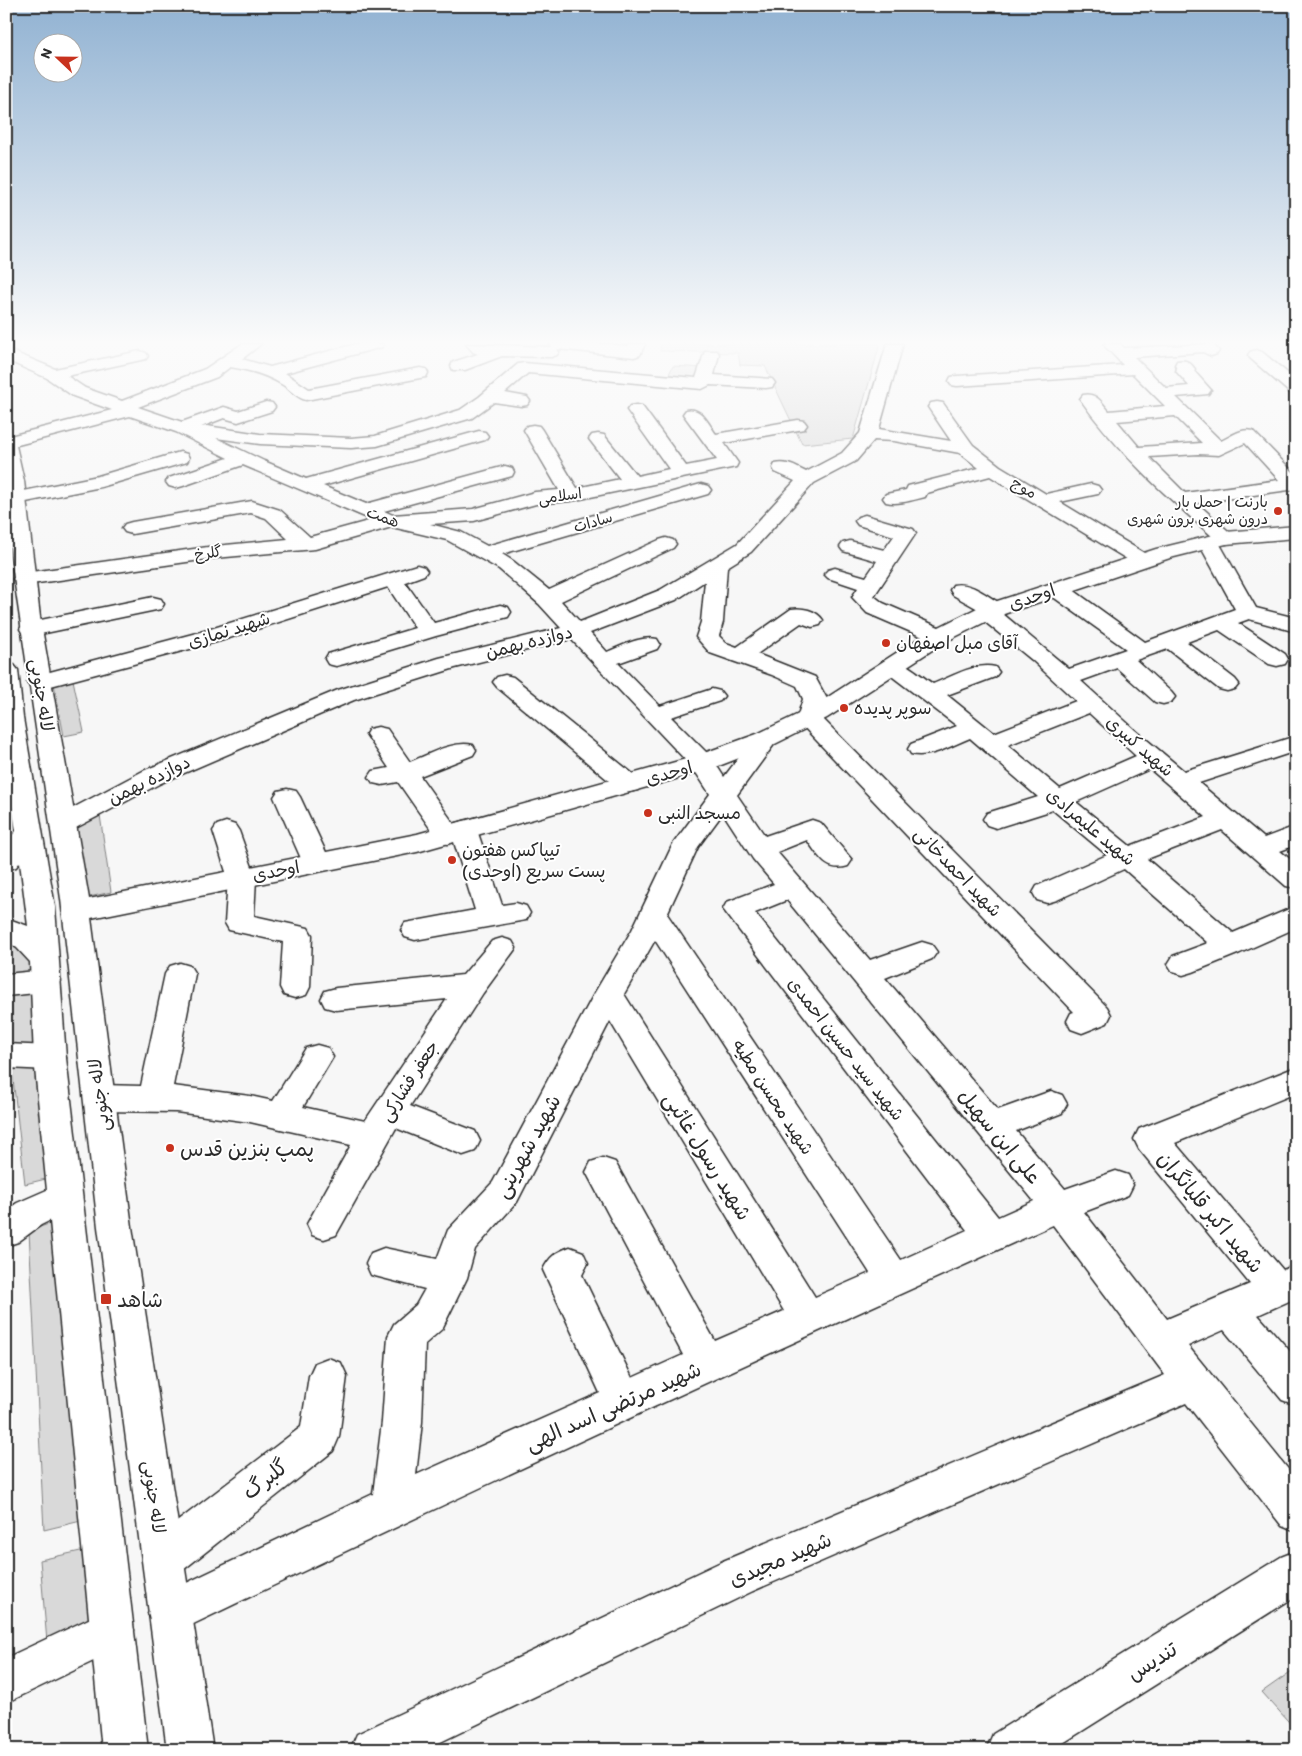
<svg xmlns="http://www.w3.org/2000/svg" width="1302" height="1756" viewBox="0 0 1302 1756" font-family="Itim,'Playpen Sans Arabic',sans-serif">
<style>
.green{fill:#d9d9d9;stroke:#828282}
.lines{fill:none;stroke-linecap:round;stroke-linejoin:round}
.minor-casing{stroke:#2b2b2b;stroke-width:3}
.major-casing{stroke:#2b2b2b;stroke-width:3}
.minor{fill:#fff;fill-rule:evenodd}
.major{fill:#fff;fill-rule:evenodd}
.poi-dot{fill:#c8321e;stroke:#fff;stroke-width:2}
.labels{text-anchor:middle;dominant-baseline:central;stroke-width:4;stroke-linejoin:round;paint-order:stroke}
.far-street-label{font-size:15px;fill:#2b2b2b;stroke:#fff}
.far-poi-label{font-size:15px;fill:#2b2b2b;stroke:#fff;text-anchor:end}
.street-label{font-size:18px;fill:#2b2b2b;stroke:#fff}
.poi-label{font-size:18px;fill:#2b2b2b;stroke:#fff;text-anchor:start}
.near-street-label{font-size:21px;fill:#2b2b2b;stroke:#fff}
.near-poi-label{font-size:21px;fill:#2b2b2b;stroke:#fff;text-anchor:start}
</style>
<rect width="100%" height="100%" fill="#f7f7f7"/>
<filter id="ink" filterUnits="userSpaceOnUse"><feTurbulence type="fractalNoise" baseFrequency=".02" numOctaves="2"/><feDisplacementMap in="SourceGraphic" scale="10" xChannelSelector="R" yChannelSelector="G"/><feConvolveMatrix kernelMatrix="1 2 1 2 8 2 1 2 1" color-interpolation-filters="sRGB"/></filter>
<g filter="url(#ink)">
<g class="green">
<path d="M661 344H880L853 439 802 444 765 366 740 365 738 353 660 351Z"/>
<path d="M673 366 704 368 700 383 666 380Z"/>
<path d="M73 680 84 732 64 736 54 684Z"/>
<path d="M100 815 111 892 85 898 76 825Z"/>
<path d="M6 942 19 945 30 958V976L6 978Z"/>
<path d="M34 990 36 1051 6 1048V992Z"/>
<path d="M38 1068 50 1178 25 1184 12 1070Z"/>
<path d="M54 1222 85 1520 44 1530 29 1231Z"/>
<path d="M85 1550 96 1623 47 1642 40 1560Z"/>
<path d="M1296 1668V1730L1262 1692Z"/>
</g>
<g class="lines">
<defs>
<g id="minor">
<path d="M242 344H261L242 359 270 367 356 344H384L382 347 285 373 309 389 420 368 426 369 428 373 426 377 420 378 306 400C297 398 291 390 283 385 267 375 249 370 230 367L217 377 138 407 182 422 224 407 238 411 266 402 272 403 275 407 272 411 238 422 224 418 201 427 207 426 260 434 351 438 375 436 460 410 479 397 518 364 524 363 696 378 705 351H717L719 354 714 375 772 379 775 383 772 387 766 388 710 385 702 389 528 373 505 393 527 397 530 401 527 405 521 406 494 402 472 418 377 446 351 448 260 444 216 438 264 461 306 479 479 431 485 432 488 436 485 440 323 486 366 504 505 466 512 468 514 472 512 476 384 511 393 515 473 509 535 492 559 490 524 430 527 426 533 425 539 426 542 430 577 488 620 479 589 439 592 435 598 434 604 435 637 476 669 469 627 410 630 406 636 405 642 406 686 466 717 460 683 414 686 410C701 406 708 423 716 434L798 420 804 421 807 425 804 429 724 443 738 463 736 467 571 501 536 504 474 521 430 524 461 532 487 546 694 486 701 484 708 486 711 490 708 494 502 554 513 561 549 590 659 540 666 538 673 540 676 544 673 548 561 601 580 622 660 590 737 544 795 481 775 472 773 468 775 464C787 461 796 467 806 472L842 453 860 433 887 344H903L879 429 951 441 928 407 931 403 937 402 943 403 973 445 1000 466 1046 494 1091 484 1098 486 1101 490 1098 494 1060 502 1149 556 1152 560 1149 564 1142 566 1135 564 990 476 927 493 925 497C913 500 898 505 886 502L883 498 886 494 906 490 908 486 979 468 960 453 894 441 874 440 856 461 814 483 751 552 727 567 723 622 719 636 726 643 737 647 791 609C802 607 816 610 823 620L820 625 812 627 801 623 757 654 815 677 827 699 821 717 1107 1007 1111 1015 1107 1023 1082 1033 1071 1029 1067 1021 1071 1013 1074 1012 800 723 797 718 803 699 797 686 772 675 710 653 696 637 701 622 705 581 676 600 590 633 607 652C622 646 641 635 657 639L660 644 657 649 618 663 660 706 712 689 720 691 724 696 720 701 671 717 711 757 724 777 757 734 766 732 775 734 778 739 737 795 765 836 812 820 821 823 852 860 848 866C826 873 819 856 807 840L777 852 870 960 922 942 932 945 937 952 932 959 885 978 998 1110 1051 1091 1062 1095 1067 1104 1062 1113 1016 1131 1065 1189 1116 1171 1128 1175 1133 1185 1128 1195 1084 1212 1167 1319 1250 1284 1139 1149 1134 1139 1139 1129 1296 1067V1093L1175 1143 1283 1270 1296 1265V1298L1258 1315 1296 1358V1405L1282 1400 1224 1330 1188 1346 1296 1479V1532L1282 1526 1186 1403 753 1591 424 1750H350L357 1734 723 1561 1165 1375 1053 1225C762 1356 473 1489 185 1628L170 1635 155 1628 148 1613 155 1598 373 1494 382 1422 388 1336 394 1324 416 1305 425 1289 371 1275 366 1264 371 1253 384 1248 437 1259 448 1230 493 1182 594 994 632 930 673 844 710 794 693 768 571 639 455 668 354 700 161 783 72 830 63 833 54 830 50 824 54 818 143 771 338 690 439 658 561 628 539 604 499 569 447 540 392 527 315 549 215 558 24 585 17 583 13 579 17 575 24 573 215 546 288 539 266 518 251 513 132 534 125 532 122 528 125 524 132 522 252 501 280 510 310 537 372 520 243 465 183 486 176 488 169 486 166 482 169 478 228 458 176 432 130 416 6 448V437L112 410 73 396 47 378 6 360V349L55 369 140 351 146 353 148 356 146 359 67 376 85 388 122 401 205 369ZM723 813 753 859 774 884 727 902 723 909 967 1230 901 1260 667 914 698 847ZM787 900 1034 1201 998 1217 755 913ZM655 940 870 1273 815 1297 624 994ZM610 1021 784 1311 715 1341 615 1162 603 1158 591 1162 586 1172 683 1355 632 1378 582 1275 588 1263 583 1252 570 1247C556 1252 549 1257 543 1270L600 1393 416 1475 422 1422 425 1344 442 1329 467 1278 475 1249 517 1202Z"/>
<path d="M466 344 552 347 550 344H606L628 346 629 344H645L640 355 634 357 557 349 559 352 557 355 551 357 502 356 465 370H453L451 366 453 362 478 354 473 352Z"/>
<path d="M1103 344H1120L1124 348 1213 344 1219 351 1217 354 1211 356 1203 352 1134 357 1166 388 1189 386 1176 371 1177 369 1175 365 1177 361C1186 359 1190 362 1195 369L1194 371 1211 390 1208 394 1176 397 1221 441C1232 436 1241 428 1253 431L1296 475V489L1197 503 1236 538 1233 542 1226 544 1218 541 1256 608 1296 618V632L1249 619 1238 623 1285 654 1288 659 1285 664 1277 666 1269 664 1219 630 1187 642 1235 679 1239 684 1235 689 1227 691 1219 689 1168 649 1136 660 1171 692 1175 697 1171 702 1163 704 1155 702 1117 668 1081 681 1135 730 1184 771 1296 736V751L1199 783 1264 838 1296 826V845L1280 851 1296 864V888L1286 886 1222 830 1147 859 1233 933 1296 906V928L1240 953 1193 972 1183 975 1173 972 1168 964 1173 956 1208 943 1124 869 1057 900 1047 903 1037 900 1033 893 1037 886 1107 855 1053 810 996 828 987 825 983 819 987 813 1038 797 970 738C952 745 930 759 911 754L908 749 911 744 957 726 885 671 881 666 885 661C903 657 918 674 933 684 951 677 976 662 995 667L999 672 995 677 947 695 994 733 1076 701 1032 660 979 617 976 612 978 609 953 595 950 590 953 585C971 581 988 597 1003 605L1006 610 1003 614 1069 669 1126 649 1049 594 1046 589 1049 584 1057 583 1065 584 1145 642 1235 609 1198 542 1201 538 1213 537C1165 495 1117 452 1080 399L1083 395C1096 392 1101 402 1109 411L1165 406 1133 374 957 386 951 385 949 381 951 377 957 376 1123 365ZM1175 416 1202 443 1139 447 1117 421ZM1245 443 1279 480 1185 493 1149 457 1198 454 1219 455ZM1089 713 1136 756 1060 789 1008 745ZM1150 769 1206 817 1130 846 1076 802Z"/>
<path d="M1256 350 1262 352 1296 380V394L1290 393 1250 358 1248 355 1250 352Z"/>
<path d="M180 452 187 454 189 458 187 462 101 487 16 504 9 502 6 498 9 494 98 476Z"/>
<path d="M865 515 913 529 916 533 874 596 883 603 948 631 951 636 948 641 940 643 932 641 867 613 852 597 858 588 828 578 824 574 828 570 835 568 866 577 877 561 843 551 840 547 843 543 850 541 884 550 894 536 858 525 855 521 858 517Z"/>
<path d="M417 565 424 567 427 571 424 575 405 582 434 623 500 605 508 607 511 612 508 617 436 636 344 664 336 666 328 664 325 659 328 654 415 628 388 587 220 641 47 687 39 689 31 687 27 682 31 677 204 631Z"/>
<path d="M153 597 161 599 164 604 161 609 31 636 23 634 20 629 23 624 31 622Z"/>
<path d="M505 675 513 677 638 778 642 784 638 790 629 792 620 790 497 687 493 682 497 677Z"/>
<path d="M378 727 387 729 410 762C428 755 453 740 473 745L476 750 473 755 420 776 454 824 464 821 473 824 477 830 502 905 516 903 526 906 530 913 526 920 415 940 405 937 401 930 405 923 475 910 454 842 448 844 439 841 398 782 382 785 373 783 369 777 373 771 389 768 366 734 369 729Z"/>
<path d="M287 789 296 791 300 797 331 863 327 869 317 872 307 869 303 863 274 797 278 791Z"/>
<path d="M226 822 235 825 239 831 256 878 254 916 308 928 312 935 310 987 306 995 295 998 284 995 280 987 283 942 229 930 225 923 228 878 213 831 217 825Z"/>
<path d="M502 938 512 941 516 948 483 993 410 1106 475 1131 480 1141 475 1151 463 1155 396 1128 336 1235 324 1239 312 1235 307 1224 351 1145 250 1122 176 1112 100 1111 89 1107 84 1098 89 1089 100 1085 141 1086 165 974 170 966 180 963 190 966 195 974 173 1086 250 1096 273 1101 306 1048 317 1045 328 1048 333 1057 303 1107 365 1121 447 999 336 1010 325 1007 321 999 325 991 336 988 463 975 492 941Z"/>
<path d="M46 970 56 973 61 981 56 989 46 992 6 996V974Z"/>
<path d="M6 1044 50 1046 61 1049 66 1058 61 1067 50 1070 6 1068Z"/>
<path d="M65 1182 77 1187 82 1197 77 1207 41 1225 18 1242 6 1246V1211L17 1203Z"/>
<path d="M328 1358 341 1363 347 1376 339 1437 333 1451 178 1574 163 1580 148 1574 142 1559 148 1544 301 1427 309 1376 315 1363Z"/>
<path d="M1296 1551V1596L1052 1750H986L993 1734 1281 1557Z"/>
<path d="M112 1608 127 1615 134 1630 127 1645 6 1703V1658Z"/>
</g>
<g id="major">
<path d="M6 436 12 437 15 441 24 481 40 617 89 899 417 834 693 757 757 734 811 708 927 633 979 607 1156 549 1226 532 1296 526V538L1226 544 1170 558 995 617 943 643 827 718 775 744 711 769 417 852 91 918 132 1227 213 1750H167L98 1227 61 899 11 557 6 503Z"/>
<path d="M6 663 14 665 18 670 23 718 55 907 66 1058 148 1750H102L34 1058 30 962 17 948 6 940V918L28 926 20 862 16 867 6 870V842L16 831 6 767Z"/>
</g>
</defs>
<use href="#minor" class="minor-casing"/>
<use href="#major" class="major-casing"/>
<use href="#minor" class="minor"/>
<use href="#major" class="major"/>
</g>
</g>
<linearGradient id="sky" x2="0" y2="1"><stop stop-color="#91b2d2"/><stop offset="0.58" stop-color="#fbfbfb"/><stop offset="1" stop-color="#fbfbfb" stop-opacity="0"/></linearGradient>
<rect width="1302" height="590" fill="url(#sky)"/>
<g class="poi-dot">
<circle cx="1278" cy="511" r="5"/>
<circle cx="886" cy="643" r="5"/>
<circle cx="844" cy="708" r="5"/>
<circle cx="648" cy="813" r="5"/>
<circle cx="452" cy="860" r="5"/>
<circle cx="170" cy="1148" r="5"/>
<rect x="100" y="1293" width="12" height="12" rx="2.5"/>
</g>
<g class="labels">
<g class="far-street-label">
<text transform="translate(1024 488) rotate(31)">موج</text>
<text transform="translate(560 496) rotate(-8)">اسلامی</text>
<text transform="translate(383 517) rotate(20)">همت</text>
<text transform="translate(593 522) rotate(-16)">سادات</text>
<text transform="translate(208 553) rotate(-7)">گلرخ</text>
</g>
<g class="far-poi-label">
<text x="1268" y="502">بارنت | حمل بار<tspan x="1268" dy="17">درون شهری برون شهری</tspan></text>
</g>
<g class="street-label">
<text transform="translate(1032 597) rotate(-19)">اوحدی</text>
<text transform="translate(229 630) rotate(-17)">شهید نمازی</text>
<text transform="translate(529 642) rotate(-14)">دوازده بهمن</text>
<text transform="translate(42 695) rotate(81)">لاله جنوبی</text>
<text transform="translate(1140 746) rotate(41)">شهید کبیری</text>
<text transform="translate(669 773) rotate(-16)">اوحدی</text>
<text transform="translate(149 780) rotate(-26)">دوازده بهمن</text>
<text transform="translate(1091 827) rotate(40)">شهید علیمرادی</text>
<text transform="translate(276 871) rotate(-11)">اوحدی</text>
<text transform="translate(958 872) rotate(46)">شهید احمدخانی</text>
<text transform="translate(846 1049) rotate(52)">شهید سید حسین احمدی</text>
<text transform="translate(409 1081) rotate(-57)">جعفر فشارکی</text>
<text transform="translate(99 1095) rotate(-97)">لاله جنوبی</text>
<text transform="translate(773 1097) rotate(57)">شهید محسن مطیه</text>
<text transform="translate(154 1497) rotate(82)">لاله جنوبی</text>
</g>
<g class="poi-label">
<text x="896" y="643">آقای مبل اصفهان</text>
<text x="854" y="708">سوپر پدیده</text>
<text x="658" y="813">مسجد النبی</text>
<text x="462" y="850">تیپاکس هفتون<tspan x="462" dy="21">(اوحدی) پست سریع</tspan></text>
</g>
<g class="near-street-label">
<text transform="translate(1000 1136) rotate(50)">علی ابن سهیل</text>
<text transform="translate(527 1146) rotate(-61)">شهید شهرینی</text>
<text transform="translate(708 1156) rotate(58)">شهید رسول غائبی</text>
<text transform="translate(1211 1212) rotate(50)">شهید اکبر قلیانگران</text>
<text transform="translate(613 1406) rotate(-24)">شهید مرتضی اسد الهی</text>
<text transform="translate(265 1479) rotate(-38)">گلبرگ</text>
<text transform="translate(780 1559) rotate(-23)">شهید مجیدی</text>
<text transform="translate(1152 1661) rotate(-32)">تندیس</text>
</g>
<g class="near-poi-label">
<text x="180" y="1148">پمپ بنزین قدس</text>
<text x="117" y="1299">شاهد</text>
</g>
</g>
<rect width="1302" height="1756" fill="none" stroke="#fff" stroke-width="25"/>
<rect x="12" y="12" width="1277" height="1731" fill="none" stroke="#2b2b2b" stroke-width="2" filter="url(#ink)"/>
<g transform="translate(58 58) rotate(292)"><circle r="24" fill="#ffffff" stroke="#aaaaaa"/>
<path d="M0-4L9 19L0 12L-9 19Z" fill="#c8321e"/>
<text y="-8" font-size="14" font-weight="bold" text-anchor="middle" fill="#2b2b2b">N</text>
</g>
</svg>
